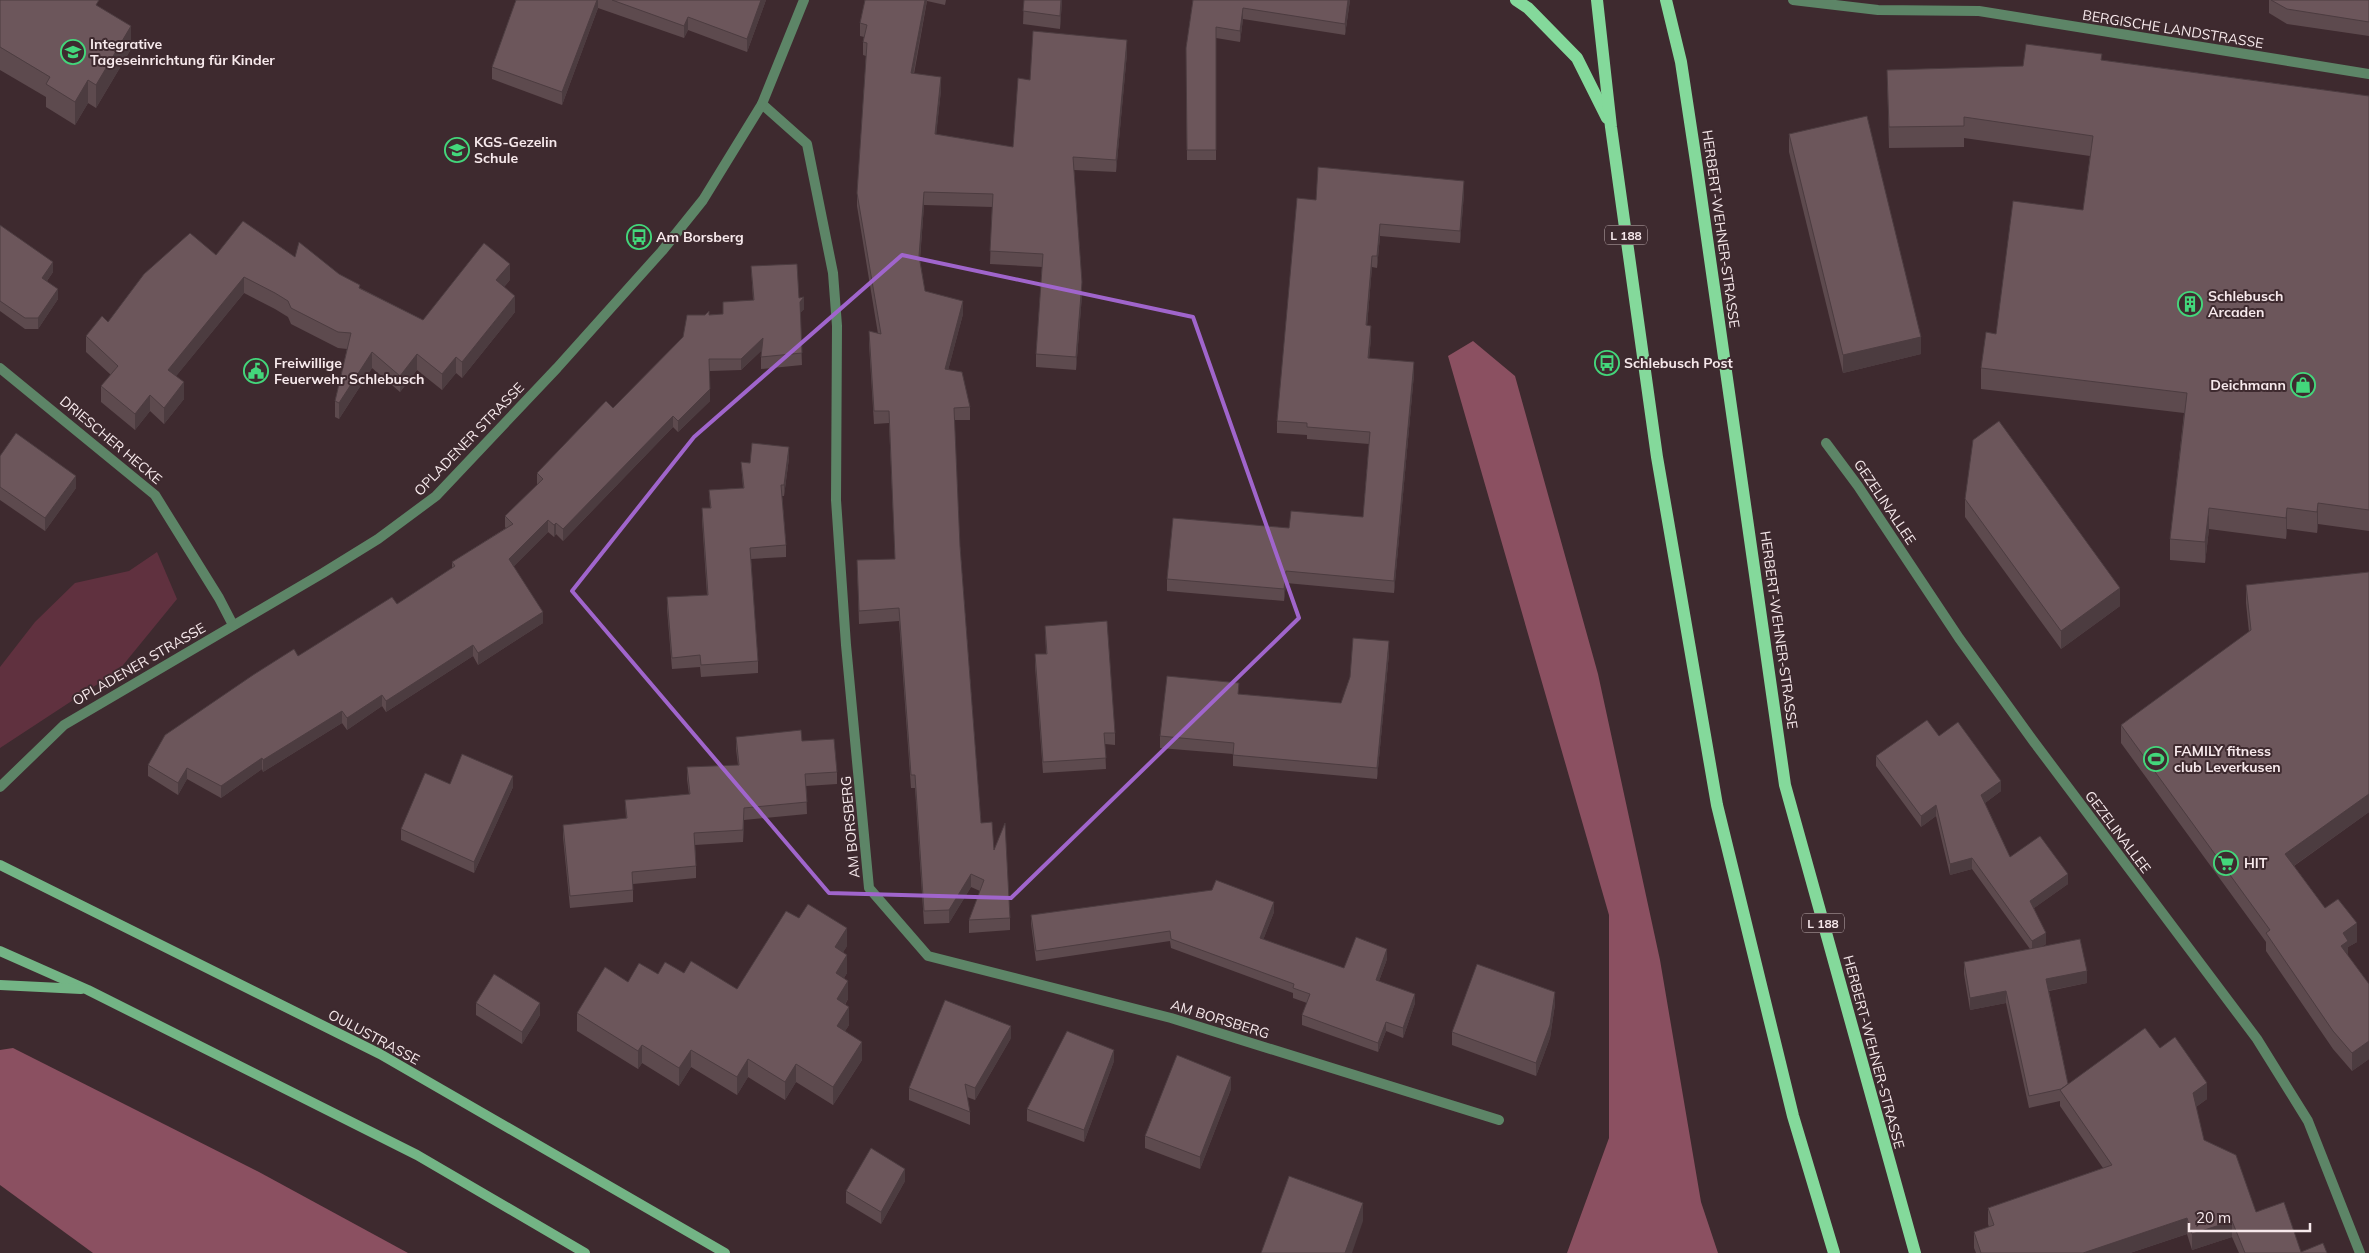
<svg xmlns="http://www.w3.org/2000/svg" width="2369" height="1253" viewBox="0 0 2369 1253" font-family="Mulish,sans-serif">
<style>
.green{fill:#60313f}
.forest{fill:#8b5061}
.lines{fill:none;stroke-linecap:round;stroke-linejoin:round}
.minor{stroke:#5d8567;stroke-width:10}
.secondary{stroke:#73b485;stroke-width:10}
.primary{stroke:#84d99b;stroke-width:12}
.wall{fill:#5d4a4e}
.shaded-wall{fill:#4c3c40}
.building{fill:#6c565b;stroke:#4c3c40}
.marked{fill:none;stroke:#a065cc;stroke-width:4;stroke-linejoin:round}
.labels{text-anchor:middle;dominant-baseline:central;stroke-width:4;stroke-linejoin:round;paint-order:stroke}
.shield{fill:#3e2a2f;stroke:#c0b0b3;stroke-width:1}
.shield-label{font-size:12px;font-weight:bold;fill:#f7e9ec}
.street-label{font-size:14px;fill:#f7e9ec;stroke:#3e2a2f}
.poi-label{font-size:14px;font-weight:bold;fill:#f7e9ec;stroke:#3e2a2f;text-anchor:start}
</style>
<rect width="100%" height="100%" fill="#3e2a2f"/>
<path class="green" d="M157 552 177 599 119 670 0 748V667L35 622 75 583 129 571Z"/>
<g class="forest">
<path d="M1473 341 1515 376 1598 674 1660 960 1701 1202 1718 1253H1567L1609 1138V915L1448 356Z"/>
<path d="M13 1048 259 1172 408 1253H93L0 1185V1050Z"/>
</g>
<g class="lines">
<g class="minor">
<path d="M1793 0 1878 10 1979 11 2369 74"/>
<path d="M762 104 807 144 833 273 837 326 836 500 846 645 869 888 928 956 1171 1018 1499 1120"/>
<path d="M0 368 155 495 219 598 233 625"/>
<path d="M1826 443 1858 486 1959 638 2034 742 2257 1039 2308 1121 2360 1253"/>
<path d="M0 787 64 725 323 573 378 539 436 496 557 368 662 251 703 200 762 104 804 0"/>
</g>
<g class="secondary">
<path d="M0 865 380 1054 725 1253"/>
<path d="M0 951 88 990 417 1155 585 1253"/>
<path d="M0 985 81 989"/>
</g>
<g class="primary">
<path d="M1516 0 1528 8 1577 58 1607 118"/>
<path d="M1597 0 1611 127 1657 457 1717 805 1793 1116 1834 1253"/>
<path d="M1666 0 1681 62 1697 168 1785 785 1915 1253"/>
</g>
</g>
<g class="wall">
<path d="M0 0 99 7 131 49 96 108 88 103 75 125 46 107V97L0 70Z"/>
<path d="M516 0H766L747 52 688 30 684 38 598 8 562 105 492 79V67Z"/>
<path d="M865 0H946L945 5 927 1 914 74 941 90 936 134 1013 147 1030 80 1127 53 1116 172 1074 170 1082 295 1076 370 1036 367V354L1042 267 990 264 992 207 924 205 920 260 925 291 963 314 948 370 970 407V420H954L960 546 981 823 994 850 1010 918V930L969 933V920L980 891 971 887 949 923 924 924 915 788H911L899 621 859 624 857 560 895 559 889 423 874 424 869 344V331L878 334 857 206V193L866 56 863 55V42L864 37 860 36V23Z"/>
<path d="M1024 0H1062L1060 29 1023 24Z"/>
<path d="M1193 0H1350L1345 35 1243 19 1240 42 1216 38V160H1187L1186 48Z"/>
<path d="M2269 0H2369V36L2287 24 2269 13Z"/>
<path d="M2102 60 2369 96V531L2318 524 2317 533 2287 529 2286 539 2209 529 2205 563 2170 560V539L2184 413 1981 389V368L1996 334 2083 210 2090 156 1964 138V147L1889 148 1887 70 2023 66Z"/>
<path d="M1789 134 1921 354 1843 373 1789 152Z"/>
<path d="M1464 193 1460 243 1380 236 1377 268 1372 267 1367 326 1371 338 1369 358 1414 374 1394 593 1286 583 1284 601 1167 591V579L1289 528 1363 517 1369 444 1307 439V435L1277 433V421L1316 200Z"/>
<path d="M0 225 53 272 47 281 58 299 38 329H25L0 311Z"/>
<path d="M216 255 295 257 339 274 360 288 423 320 510 280 504 287 515 312 462 378 456 373 442 390 417 370 400 392 372 368 339 419 335 417V401L347 349 338 348 291 324 288 317 275 309 244 293 176 376 184 399 164 424 150 411 135 430 101 402V386L111 375 86 352V336Z"/>
<path d="M751 266 799 298 804 309 800 313 802 365 761 369V351L741 370 710 371V401L678 432 673 427 563 541 556 534 554 537 548 532 513 567 543 623 478 665 473 656 386 712 382 706 347 730 342 723 263 772 262 769 221 798 187 779 178 795 148 776V765L298 656 397 604 452 568V562L506 528 505 527V516L537 485V473L613 408 709 315 723 314 753 300Z"/>
<path d="M0 456 76 488 45 531 0 500Z"/>
<path d="M789 458 784 496H782L786 545V557L751 559 758 661V673L701 677 700 667 672 669 667 609V597L707 595 702 520V508H710L709 490 743 488 741 462 750 463Z"/>
<path d="M1965 499 2120 606 2061 649 1965 517Z"/>
<path d="M2369 572V812L2294 866 2325 908 2357 942 2348 947V956L2369 984V1059L2352 1071 2333 1049 2266 951V942L2121 743V725L2249 632 2246 603V585Z"/>
<path d="M1045 626 1115 733V745L1105 744 1106 769 1043 773 1035 666V654H1046Z"/>
<path d="M1389 653 1377 779 1233 766V754L1160 748V736L1239 694 1341 703Z"/>
<path d="M1939 736 2001 791 1985 803 2010 857 2068 884 2034 908 2046 944 2041 947 2087 983 2049 991 2068 1084 2160 1048 2207 1099 2196 1107 2204 1140 2256 1212 2301 1252 2327 1253H2239L2232 1237 2192 1250 2187 1234 2130 1253H1976L1974 1248V1232L1989 1227 1988 1224V1208L2103 1168 2060 1106V1101L2029 1108 2006 1003 1970 1010 1964 974V962L2030 949 1972 869 1950 875 1936 816 1921 827 1876 766V756Z"/>
<path d="M736 737 802 741 837 772V784L806 786 807 814 744 820 743 842 695 845 696 866V878L633 884V902L570 908 563 837V825L626 819 625 800 689 794 687 779V767L738 765 736 749Z"/>
<path d="M450 784 513 787 474 873 401 840V829Z"/>
<path d="M1274 912 1263 940 1344 968 1387 959 1379 981 1415 1003 1403 1038 1386 1031 1378 1052 1302 1025V1015L1307 1003 1293 998V993L1171 948 1170 941 1036 961 1031 924V915Z"/>
<path d="M847 946 843 952 847 973 844 978 848 999 845 1005 849 1025 845 1031 862 1060 833 1105 796 1082 785 1100 748 1077 737 1095 691 1067 679 1086 642 1063 638 1069 577 1031V1013L628 982 658 974 684 973 737 989Z"/>
<path d="M476 1003 540 1015 522 1044 476 1015Z"/>
<path d="M1555 1004 1550 1038 1536 1076 1452 1045V1032Z"/>
<path d="M1011 1038 975 1100 967 1097 970 1112V1125L909 1100V1088Z"/>
<path d="M1114 1061 1084 1142 1027 1121V1109Z"/>
<path d="M1231 1089 1200 1169 1145 1148V1136Z"/>
<path d="M905 1181 881 1224 846 1203V1191Z"/>
</g>
<g class="shaded-wall">
<path d="M597 0H598V8L562 105V92Z"/>
<path d="M761 0H766L747 52V39Z"/>
<path d="M925 0H927L911 86V73Z"/>
<path d="M1061 0H1062L1060 29V16Z"/>
<path d="M1348 0H1350L1345 35V24Z"/>
<path d="M1243 8V19L1240 42V31Z"/>
<path d="M688 17V30L684 38V26Z"/>
<path d="M131 26V49L96 108V85Z"/>
<path d="M1127 40V53L1116 172V160Z"/>
<path d="M941 77V90L935 147V134Z"/>
<path d="M88 80V103L75 125V102Z"/>
<path d="M1464 181V193L1460 243V231Z"/>
<path d="M924 192V205L919 269V256Z"/>
<path d="M1380 224V236L1377 268V256Z"/>
<path d="M1372 256V267L1366 337V325Z"/>
<path d="M53 262V272L42 288V278Z"/>
<path d="M510 264V280L496 296V280Z"/>
<path d="M244 277V293L168 386V370Z"/>
<path d="M1082 282V295L1076 370V357Z"/>
<path d="M58 289V299L38 329V318Z"/>
<path d="M515 296V312L462 378V362Z"/>
<path d="M804 297V309L800 313V302Z"/>
<path d="M963 301V314L945 382V369Z"/>
<path d="M1371 326V338L1368 370V358Z"/>
<path d="M1921 337V354L1843 373V355Z"/>
<path d="M763 338V349L741 370V359Z"/>
<path d="M372 352V368L339 419V403Z"/>
<path d="M417 354V370L400 392V376Z"/>
<path d="M456 357V373L442 390V374Z"/>
<path d="M1414 362V374L1394 593V581Z"/>
<path d="M184 382V399L164 424V408Z"/>
<path d="M710 389V401L678 432V421Z"/>
<path d="M150 395V411L135 430V414Z"/>
<path d="M673 416V427L563 541V529Z"/>
<path d="M789 447V458L784 496V485Z"/>
<path d="M76 476V488L45 531V518Z"/>
<path d="M2318 503V524L2317 533V512Z"/>
<path d="M2209 508V529L2205 563V542Z"/>
<path d="M2287 508V529L2286 539V518Z"/>
<path d="M548 520V532L509 571V559Z"/>
<path d="M556 523V534L554 537V525Z"/>
<path d="M1286 571V583L1284 601V589Z"/>
<path d="M2120 588V606L2061 649V631Z"/>
<path d="M543 612V623L478 665V653Z"/>
<path d="M1389 641V653L1377 779V768Z"/>
<path d="M473 645V656L386 712V701Z"/>
<path d="M382 695V706L347 730V718Z"/>
<path d="M342 711V723L263 772V760Z"/>
<path d="M262 758V769L221 798V786Z"/>
<path d="M187 768V779L178 795V783Z"/>
<path d="M513 776V787L474 873V862Z"/>
<path d="M2001 781V791L1981 806V795Z"/>
<path d="M2369 794V812L2285 872V854Z"/>
<path d="M1936 805V816L1921 827V816Z"/>
<path d="M744 808V820L743 842V830Z"/>
<path d="M1972 858V869L1950 875V864Z"/>
<path d="M971 874V887L949 923V910Z"/>
<path d="M2068 874V884L2030 911V901Z"/>
<path d="M1274 902V912L1260 948V938Z"/>
<path d="M2357 923V942L2348 947V959L2341 946 2343 933Z"/>
<path d="M847 928V946L835 965V947Z"/>
<path d="M2046 933V944L2032 952V941Z"/>
<path d="M1387 949V959L1376 989V980Z"/>
<path d="M847 955V973L836 991V973Z"/>
<path d="M2087 971V983L2046 991V979Z"/>
<path d="M848 981V999L837 1017V999Z"/>
<path d="M2006 991V1003L1970 1010V998Z"/>
<path d="M1555 992V1004L1550 1038 1536 1076V1063Z"/>
<path d="M1415 994V1003L1403 1038V1028Z"/>
<path d="M540 1003V1015L522 1044V1032Z"/>
<path d="M849 1007V1025L837 1044V1026Z"/>
<path d="M1386 1022V1031L1378 1052V1043Z"/>
<path d="M1011 1026V1038L975 1100V1088Z"/>
<path d="M2369 1041V1059L2352 1071V1053Z"/>
<path d="M862 1042V1060L833 1105V1087Z"/>
<path d="M642 1045V1063L638 1069V1051Z"/>
<path d="M691 1050V1067L679 1086V1068Z"/>
<path d="M1114 1050V1061L1084 1142V1130Z"/>
<path d="M748 1059V1077L737 1095V1077Z"/>
<path d="M796 1064V1082L785 1100V1082Z"/>
<path d="M1231 1077V1089L1200 1169V1157Z"/>
<path d="M2207 1083V1099L2193 1109V1093Z"/>
<path d="M905 1169V1181L881 1224V1212Z"/>
<path d="M1363 1203V1221L1352 1253H1345Z"/>
<path d="M2187 1218V1234L2130 1253H2083Z"/>
<path d="M2232 1221V1237L2192 1250V1234Z"/>
</g>
<g class="building">
<path d="M0 0H99L96 5 131 26 96 85 88 80 75 102 46 84 50 77 0 47Z"/>
<path d="M516 0H597L562 92 492 67Z"/>
<path d="M612 0H761L747 39 688 17 684 26Z"/>
<path d="M865 0H925L911 73 941 77 935 134 1013 147 1018 78 1030 80 1033 31 1127 40 1116 160 1073 157 1082 282 1076 357 1036 354 1043 254 990 251 993 194 924 192 919 256 925 291 963 301 945 369 962 372 970 407 954 408 960 546 981 823 992 822 994 850 1005 823 1010 918 969 920 984 880 971 874 949 910 924 911 915 775H911L899 608 859 611 857 560 895 559 889 411H874L869 331 881 334 857 193 867 43 863 42 867 25 860 23Z"/>
<path d="M1024 0H1061L1060 16 1023 11Z"/>
<path d="M1193 0H1348L1345 24 1243 8 1240 31 1216 27V150H1187L1186 48Z"/>
<path d="M2271 0H2369V22L2287 9Z"/>
<path d="M2026 44 2102 54 2101 60 2369 96V510L2318 503 2317 512 2287 508 2286 518 2209 508 2205 542 2170 539 2187 393 1981 368 1986 332 1996 334 2013 201 2083 210 2093 136 1964 117V126L1889 127 1887 70 2023 66Z"/>
<path d="M1867 116 1921 337 1843 355 1789 134Z"/>
<path d="M1318 167 1464 181 1460 231 1380 224 1377 256H1372L1366 325 1371 326 1368 358 1414 362 1394 581 1286 571 1284 589 1167 579 1173 518 1289 528 1291 511 1363 517 1370 432 1307 427V423L1277 421 1297 198 1316 200Z"/>
<path d="M243 221 295 257 299 242 339 274 360 285 359 288 423 320 484 243 510 264 496 280 515 296 462 362 456 357 442 374 417 354 400 376 372 352 339 403 335 401 351 333 338 332 291 308 288 301 275 293 244 277 168 370 184 382 164 408 150 395 135 414 101 386 118 366 86 336 102 316 108 322 144 274 190 233 216 255Z"/>
<path d="M0 225 53 262 42 278 58 289 38 318H25L0 301Z"/>
<path d="M797 264 799 298 804 297 800 302 802 353 761 357 763 338 741 359H709L710 389 678 421 673 416 563 529 556 523 554 525 548 520 509 559 543 612 478 653 473 645 386 701 382 695 347 718 342 711 263 760 262 758 221 786 187 768 178 783 148 765 165 735 253 675 294 649 298 656 392 597 397 604 455 566 452 562 513 524 505 516 543 479 537 473 606 401 613 408 683 337 687 315H705L709 311V315L723 314V302L754 300 751 266Z"/>
<path d="M1999 421 2120 588 2061 631 1965 499 1973 440Z"/>
<path d="M16 433 76 476 45 518 0 487V456Z"/>
<path d="M752 443 789 447 784 485H781L786 545 750 548 758 661 701 665 700 655 672 658 667 597 708 595 702 508H711L709 490 744 488 741 462 750 463Z"/>
<path d="M2369 572V794L2285 854 2325 908 2338 899 2357 923 2343 933 2348 941 2341 946 2369 984V1041L2352 1053 2333 1031 2266 933 2270 930 2121 725 2251 630 2246 585Z"/>
<path d="M1107 621 1115 733H1104L1106 758 1043 762 1035 654H1047L1045 626Z"/>
<path d="M1353 638 1389 641 1377 768 1233 755 1234 743 1160 736 1167 676 1239 683 1238 694 1341 703 1350 677Z"/>
<path d="M1927 720 1939 736 1958 722 2001 781 1981 795 2010 857 2040 836 2068 874 2030 901 2046 933 2032 941 1972 858 1950 864 1936 805 1921 816 1876 756Z"/>
<path d="M801 730 802 741 834 739 837 772 805 774 807 802 744 808 743 830 694 833 696 866 632 872 633 890 570 896 563 825 627 818 625 800 690 794 687 767 739 765 736 737Z"/>
<path d="M462 754 513 776 474 862 401 829 425 773 450 784Z"/>
<path d="M1216 880 1274 902 1260 938 1344 968 1356 937 1387 949 1376 980 1415 994 1403 1028 1386 1022 1378 1043 1302 1015 1310 994 1293 988 1294 984 1171 939 1170 931 1036 951 1031 915 1212 890Z"/>
<path d="M808 904 847 928 835 947 847 955 836 973 848 981 837 999 849 1007 837 1026 862 1042 833 1087 796 1064 785 1082 748 1059 737 1077 691 1050 679 1068 642 1045 638 1051 577 1013 605 967 628 982 639 963 658 974 665 962 684 973 691 961 737 989 786 911 799 918Z"/>
<path d="M2080 939 2087 971 2046 979 2068 1084 2061 1089 2029 1096 2006 991 1970 998 1964 962Z"/>
<path d="M1477 964 1555 992 1550 1025 1536 1063 1452 1032Z"/>
<path d="M494 974 540 1003 522 1032 476 1003Z"/>
<path d="M945 1000 1011 1026 975 1088 965 1084 970 1112 909 1088Z"/>
<path d="M2145 1028 2160 1048 2175 1037 2207 1083 2193 1093 2204 1140 2236 1155 2256 1212 2284 1202 2301 1252 2323 1243 2327 1253H2245L2232 1221 2192 1234 2187 1218 2083 1253H1981L1974 1232 1994 1225 1988 1208 2112 1165 2060 1090Z"/>
<path d="M1067 1031 1114 1050 1084 1130 1027 1109Z"/>
<path d="M1177 1055 1231 1077 1200 1157 1145 1136Z"/>
<path d="M871 1148 905 1169 881 1212 846 1191Z"/>
<path d="M1289 1176 1363 1203 1345 1253H1261Z"/>
</g>
<path class="marked" d="M902 255 1193 317 1299 618 1011 898 829 893 572 591 694 437Z"/>
<defs>
<symbol id="school-ring" viewBox="-11 -11 22 22"><circle r="9.5" fill="#3e2a2f" stroke="#43d77b" stroke-width="1.5"/><path d="M0-5L7-2L0 1L-7-2ZM-4 1L0 2.5L4 1V4Q0 6-4 4Z" fill="#43d77b"/></symbol>
<symbol id="bus-ring" viewBox="-11 -11 22 22"><circle r="9.5" fill="#3e2a2f" stroke="#43d77b" stroke-width="1.5"/><path d="M-5-6H5V4H4V6H2V4H-2V6H-4V4H-5ZM-3.5-4V0h7V-4ZM-3.5 1.2v1.5H-2V1.2ZM2 1.2v1.5H3.5V1.2Z" fill="#43d77b"/></symbol>
<symbol id="building-ring" viewBox="-11 -11 22 22"><circle r="9.5" fill="#3e2a2f" stroke="#43d77b" stroke-width="1.5"/><path d="M-4-6H4V6H1V3H-1V6H-4ZM-2.5-4.3h1.7v1.8h-1.7ZM.8-4.3h1.7v1.8H.8ZM-2.5-1h1.7V.8h-1.7ZM.8-1h1.7V.8H.8Z" fill="#43d77b"/></symbol>
<symbol id="civic-ring" viewBox="-11 -11 22 22"><circle r="9.5" fill="#3e2a2f" stroke="#43d77b" stroke-width="1.5"/><path d="M-.6-6.5H3V-4.5H.6V-3L4-1V1h2V6H-6V1h2V-1L-.6-3ZM-1.2 2.5V6h2.4V2.5Z" fill="#43d77b"/></symbol>
<symbol id="shop-ring" viewBox="-11 -11 22 22"><circle r="9.5" fill="#3e2a2f" stroke="#43d77b" stroke-width="1.5"/><path d="M-5-2.5h2.3a2.7 3.5 0 0 1 5.4 0H5L5.5 6h-11ZM-1.5-2.5h3a1.5 2.3 0 0 0-3 0Z" fill="#43d77b"/></symbol>
<symbol id="stadium-ring" viewBox="-11 -11 22 22"><circle r="9.5" fill="#3e2a2f" stroke="#43d77b" stroke-width="1.5"/><path d="M0-5a6.5 5 0 1 0 0 10a6.5 5 0 1 0 0-10ZM-3.5-1.8h7v3.6h-7Z" fill="#43d77b"/></symbol>
<symbol id="supermarket-ring" viewBox="-11 -11 22 22"><circle r="9.5" fill="#3e2a2f" stroke="#43d77b" stroke-width="1.5"/><path d="M-6-5.5h2.5l.6 2H6L4.5 2H-2.5L-4.4-4H-6ZM-1.5 3.2a1.3 1.3 0 1 0 .1 0ZM3 3.2a1.3 1.3 0 1 0 .1 0Z" fill="#43d77b"/></symbol>
</defs>
<g fill-rule="evenodd">
<use href="#school-ring" x="59" y="38" width="28" height="28"/>
<use href="#school-ring" x="443" y="136" width="28" height="28"/>
<use href="#bus-ring" x="625" y="223" width="28" height="28"/>
<use href="#building-ring" x="2176" y="290" width="28" height="28"/>
<use href="#bus-ring" x="1593" y="349" width="28" height="28"/>
<use href="#civic-ring" x="242" y="357" width="28" height="28"/>
<use href="#shop-ring" x="2289" y="371" width="28" height="28"/>
<use href="#stadium-ring" x="2142" y="745" width="28" height="28"/>
<use href="#supermarket-ring" x="2212" y="849" width="28" height="28"/>
</g>
<g class="labels">
<g class="shield">
<rect x="1605" y="225.5" width="42" height="19" rx="4"/>
<rect x="1802" y="913.5" width="42" height="19" rx="4"/>
</g>
<g class="shield-label">
<text x="1626" y="235">L 188</text>
<text x="1823" y="923">L 188</text>
</g>
<g class="street-label">
<text transform="translate(2173 29) rotate(9)">BERGISCHE LANDSTRASSE</text>
<text transform="translate(1721 229) rotate(82)">HERBERT-WEHNER-STRASSE</text>
<text transform="translate(469 439) rotate(-46)">OPLADENER STRASSE</text>
<text transform="translate(111 440) rotate(40)">DRIESCHER HECKE</text>
<text transform="translate(1885 502) rotate(56)">GEZELINALLEE</text>
<text transform="translate(1779 630) rotate(82)">HERBERT-WEHNER-STRASSE</text>
<text transform="translate(139 664) rotate(-30)">OPLADENER STRASSE</text>
<text transform="translate(850 827) rotate(-95)">AM BORSBERG</text>
<text transform="translate(2118 832) rotate(53)">GEZELINALLEE</text>
<text transform="translate(1220 1019) rotate(17)">AM BORSBERG</text>
<text transform="translate(374 1037) rotate(28)">OULUSTRASSE</text>
<text transform="translate(1874 1052) rotate(75)">HERBERT-WEHNER-STRASSE</text>
</g>
<g class="poi-label">
<text x="90" y="44">Integrative<tspan x="90" dy="16">Tageseinrichtung für Kinder</tspan></text>
<text x="474" y="142">KGS-Gezelin<tspan x="474" dy="16">Schule</tspan></text>
<text x="656" y="237">Am Borsberg</text>
<text x="2208" y="296">Schlebusch<tspan x="2208" dy="16">Arcaden</tspan></text>
<text x="274" y="363">Freiwillige<tspan x="274" dy="16">Feuerwehr Schlebusch</tspan></text>
<text x="1624" y="363">Schlebusch Post</text>
<text x="2286" y="385" text-anchor="end">Deichmann</text>
<text x="2174" y="751">FAMILY fitness<tspan x="2174" dy="16">club Leverkusen</tspan></text>
<text x="2244" y="863">HIT</text>
</g>
</g>
<path d="M2189 1223v8h121v-8" fill="none" stroke="#f7e9ec" stroke-width="2.5"/>
<text x="2196" y="1223" font-size="15" fill="#f7e9ec" stroke="#3e2a2f" stroke-width="4" paint-order="stroke">20 m</text>
</svg>
